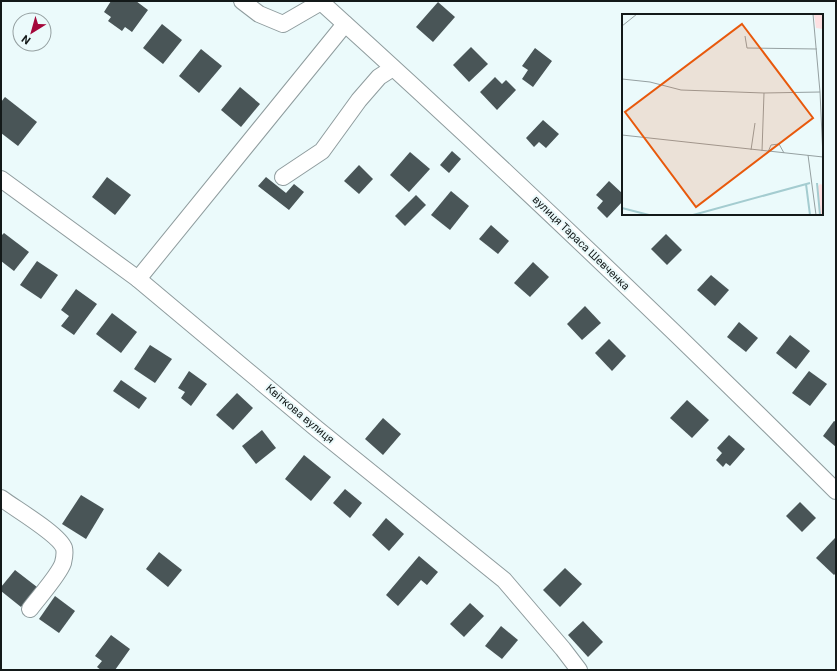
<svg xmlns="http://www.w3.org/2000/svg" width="837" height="671" viewBox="0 0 837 671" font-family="Roboto,sans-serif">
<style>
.building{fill:#495557}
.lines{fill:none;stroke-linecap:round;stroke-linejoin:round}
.minor-casing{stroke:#8f9c9e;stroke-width:18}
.minor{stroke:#fff;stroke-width:16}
.labels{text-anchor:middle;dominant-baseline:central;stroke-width:4;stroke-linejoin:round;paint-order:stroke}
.street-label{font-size:11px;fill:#131919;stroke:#ebfafb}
.inset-river{fill:none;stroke:#a4ccd0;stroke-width:2}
.inset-road{fill:none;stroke:#95a0a1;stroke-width:1}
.view{fill:#e8590c;fill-opacity:0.15;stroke:#e8590c;stroke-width:2}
.inset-edge{fill:none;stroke:#131919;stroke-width:2}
</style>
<rect width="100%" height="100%" fill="#ebfafb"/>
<g class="building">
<path d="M111 1H136L148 10 132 32 125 27 122 31 108 21 111 17 104 12Z"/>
<path d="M438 2 455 17 433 42 416 27Z"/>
<path d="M162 24 182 40 163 64 143 48Z"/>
<path d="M471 47 488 64 469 82 453 65Z"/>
<path d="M535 48 552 61 533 87 522 79 528 70 522 66Z"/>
<path d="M201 49 222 66 199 93 179 76Z"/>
<path d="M495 77 502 84 506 80 516 90 497 110 480 92Z"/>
<path d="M240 87 260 104 241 127 221 110Z"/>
<path d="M5 97 37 122 18 146 1 133V102Z"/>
<path d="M543 120 559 134 546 148 539 142 534 147 526 138Z"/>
<path d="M452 151 461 159 449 173 440 165Z"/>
<path d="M410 152 430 169 409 192 390 175Z"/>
<path d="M359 165 373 179 359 194 344 181Z"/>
<path d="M107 177 131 195 115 215 92 197Z"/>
<path d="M266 177 286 193 294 184 304 192 289 210 258 186Z"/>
<path d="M609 181 623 194V201L607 218 597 208 603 201 596 195Z"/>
<path d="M451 191 469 206 450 230 431 215Z"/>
<path d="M416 195 426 205 405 226 395 216Z"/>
<path d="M491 225 509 241 498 254 479 239Z"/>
<path d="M4 233 29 252 14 271 1 261V236Z"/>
<path d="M666 234 682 250 667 265 651 249Z"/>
<path d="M37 261 58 275 41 299 20 285Z"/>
<path d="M533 262 549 277 530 297 514 283Z"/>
<path d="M711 275 729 290 715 306 697 290Z"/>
<path d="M76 289 97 304 74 335 61 326 69 316 61 310Z"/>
<path d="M585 306 601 323 582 340 567 324Z"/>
<path d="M112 313 137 332 121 353 96 334Z"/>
<path d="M739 322 758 338 746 352 727 337Z"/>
<path d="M790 335 810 351 796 369 776 353Z"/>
<path d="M609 339 626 356 612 371 595 353Z"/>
<path d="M150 345 172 359 155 383 134 369Z"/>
<path d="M189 371 207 384 191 406 181 398 185 392 178 388Z"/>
<path d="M809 371 827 384 810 406 792 393Z"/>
<path d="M121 380 147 398 139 409 113 391Z"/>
<path d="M237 393 253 408 233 430 216 415Z"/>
<path d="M687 400 709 420 692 438 670 418Z"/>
<path d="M383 418 401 434 383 455 365 439Z"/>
<path d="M834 421 836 422V447L823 436Z"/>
<path d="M262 430 276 448 256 464 242 446Z"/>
<path d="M729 435 745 449 730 466 726 463 723 467 716 460 722 453 717 448Z"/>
<path d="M304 455 331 477 311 501 285 479Z"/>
<path d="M345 489 362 503 350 518 333 503Z"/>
<path d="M81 495 104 509 86 539 62 524Z"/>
<path d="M800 502 816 518 802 532 786 516Z"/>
<path d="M386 518 404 534 389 551 372 535Z"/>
<path d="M835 538 836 573 834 575 816 558Z"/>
<path d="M159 552 182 570 168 587 146 569Z"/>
<path d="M419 556 438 572 427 585 421 580 398 606 386 595Z"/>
<path d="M565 568 582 584 560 607 543 590Z"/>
<path d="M15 570 37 587 21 607 1 591V587Z"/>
<path d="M55 596 75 611 59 633 39 619Z"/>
<path d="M470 603 484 616 464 637 450 624Z"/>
<path d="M583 621 603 642 588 657 568 635Z"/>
<path d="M501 626 518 640 502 659 485 646Z"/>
<path d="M111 635 130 649 115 670H101L97 667 102 661 95 656Z"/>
</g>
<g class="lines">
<defs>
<g id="minor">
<path d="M242 1 259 14 283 24 321 2"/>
<path d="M320 1C496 160 668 324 836 491"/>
<path d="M283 177 322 151 359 100 379 77 393 68"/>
<path d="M1 179 138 279 317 429 504 580 563 649 579 670"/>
<path d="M138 279 345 24"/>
<path d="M1 498C14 508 59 534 64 548 65 552 64 559 63 563 59 575 38 598 30 609"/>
</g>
</defs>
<use href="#minor" class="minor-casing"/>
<use href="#minor" class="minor"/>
</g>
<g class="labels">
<g class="street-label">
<text transform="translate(581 243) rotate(44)">вулиця Тараса Шевченка</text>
<text transform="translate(300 414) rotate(40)">Квіткова вулиця</text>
</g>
</g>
<g transform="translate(622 14)">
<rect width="201" height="201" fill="#ebfafb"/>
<path d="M192 0H201V15L194 14ZM198 170 201 171V201H197L195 173Z" fill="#fde0e2"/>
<path class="inset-river" d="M195 169 198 201M184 170 188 201M0 194 27 201M71 201 188 169"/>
<path class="inset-road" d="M191 0 198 78 201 143M0 12 15 0M123 22 125 34 195 35M0 65 28 68 59 76 142 79 198 78M0 121 201 143M129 136 133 109M140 137 142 79M146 138 149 131 157 130 162 139M186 141 194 201"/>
<path class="view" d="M120 10 191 104 74 193 3 98Z"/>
<rect width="201" height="201" class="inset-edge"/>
</g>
<rect width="837" height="671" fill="none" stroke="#131919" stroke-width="4"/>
<g transform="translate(32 32) rotate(217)"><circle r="19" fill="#ebfafb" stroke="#95a0a1"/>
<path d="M0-3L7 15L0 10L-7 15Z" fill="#a4073a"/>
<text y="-6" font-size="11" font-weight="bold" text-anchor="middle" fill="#131919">N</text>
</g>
</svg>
